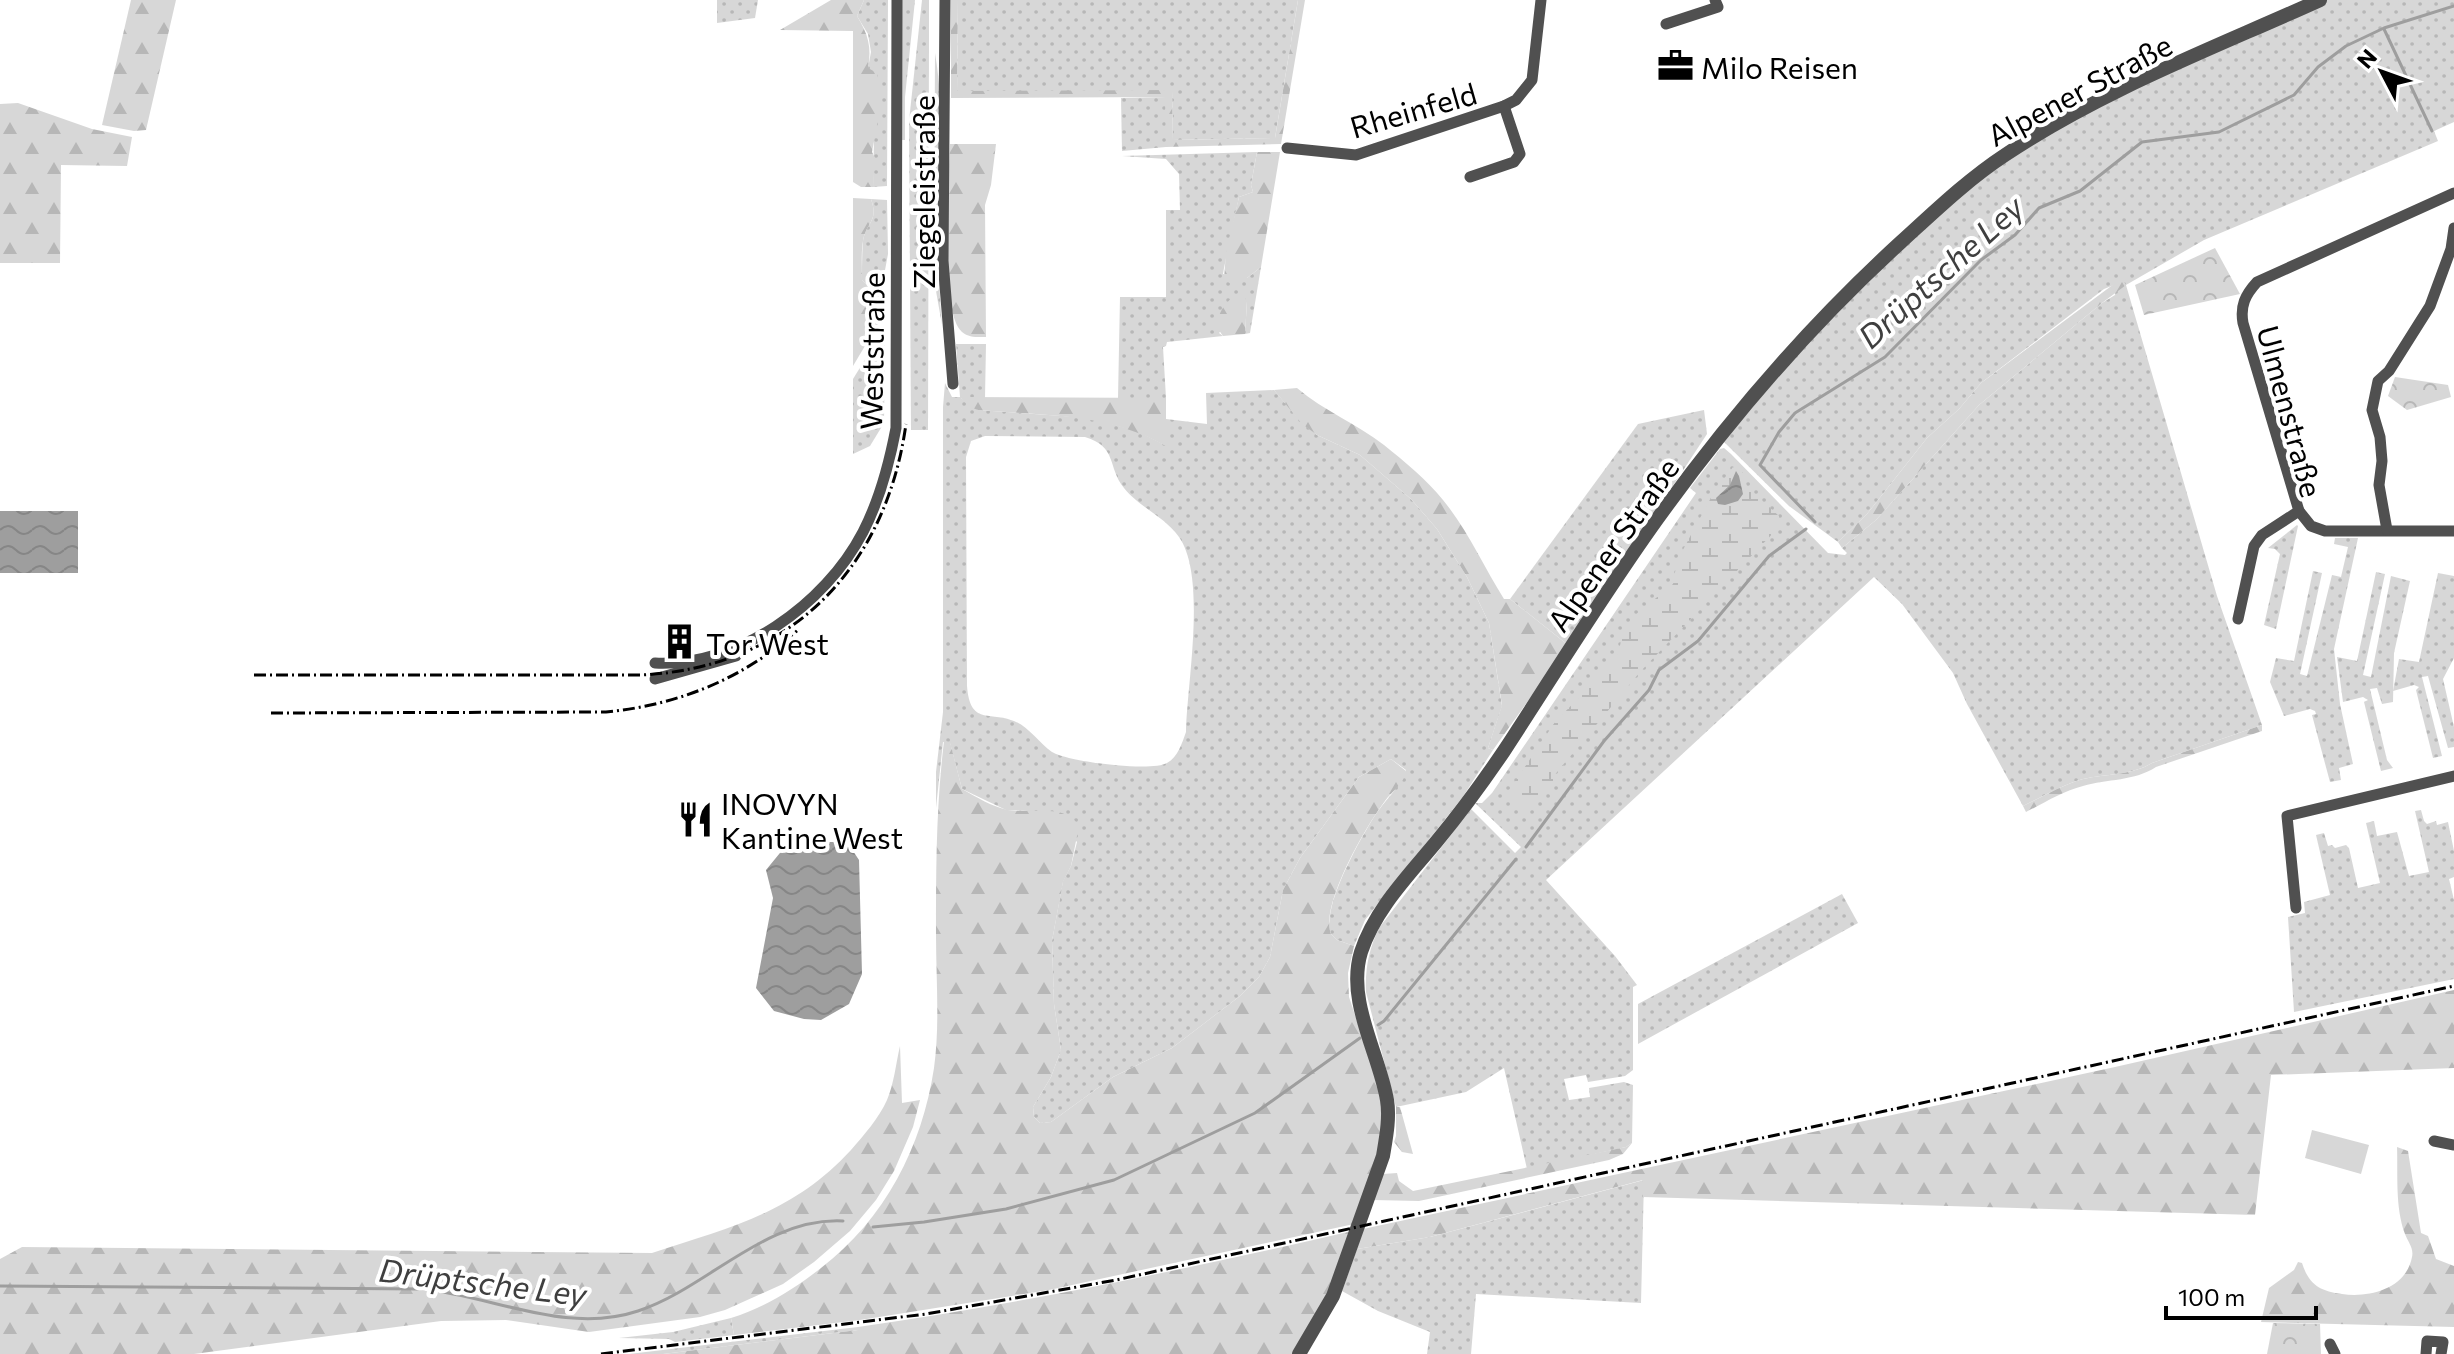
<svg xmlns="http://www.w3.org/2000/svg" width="2454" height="1354" viewBox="0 0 2454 1354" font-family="Commissioner,sans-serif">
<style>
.grass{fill:url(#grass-dots);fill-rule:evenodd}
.forest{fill:url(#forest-firs)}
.wetland{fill:url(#wetland-marsh)}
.park{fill:url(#park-crowns)}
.pitch{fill:#d7d7d7}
.water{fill:url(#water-waves)}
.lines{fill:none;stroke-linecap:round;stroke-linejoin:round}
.stream{stroke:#9e9e9e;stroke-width:3}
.minor{stroke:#505050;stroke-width:11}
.tertiary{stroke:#505050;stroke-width:14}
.rail{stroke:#000;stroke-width:3;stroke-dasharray:12 4 2 4;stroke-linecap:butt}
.labels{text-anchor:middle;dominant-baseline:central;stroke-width:8;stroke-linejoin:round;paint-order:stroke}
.poi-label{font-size:30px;fill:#000;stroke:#fff;text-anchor:start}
.street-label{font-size:30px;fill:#000;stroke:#fff}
.water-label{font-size:32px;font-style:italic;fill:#3f3f3f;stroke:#fff}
</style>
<defs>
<pattern id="grass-dots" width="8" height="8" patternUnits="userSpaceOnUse" patternTransform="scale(2)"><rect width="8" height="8" fill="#d7d7d7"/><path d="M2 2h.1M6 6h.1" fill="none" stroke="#b7b7b7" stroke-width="1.8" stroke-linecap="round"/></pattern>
<pattern id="forest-firs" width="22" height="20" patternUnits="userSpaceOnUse" patternTransform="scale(2)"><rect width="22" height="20" fill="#d7d7d7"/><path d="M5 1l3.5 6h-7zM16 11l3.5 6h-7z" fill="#b7b7b7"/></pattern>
<pattern id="wetland-marsh" width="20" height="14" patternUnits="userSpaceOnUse" patternTransform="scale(2)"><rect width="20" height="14" fill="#d7d7d7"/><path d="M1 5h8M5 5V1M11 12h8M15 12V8" fill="none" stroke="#b7b7b7"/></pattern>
<pattern id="park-crowns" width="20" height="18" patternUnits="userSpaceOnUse" patternTransform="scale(2)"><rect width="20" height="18" fill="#d7d7d7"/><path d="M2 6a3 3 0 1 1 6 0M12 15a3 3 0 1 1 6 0" fill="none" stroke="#b7b7b7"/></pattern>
<pattern id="water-waves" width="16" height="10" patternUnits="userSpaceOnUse" patternTransform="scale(2)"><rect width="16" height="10" fill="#9e9e9e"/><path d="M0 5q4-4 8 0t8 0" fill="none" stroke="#868686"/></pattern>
</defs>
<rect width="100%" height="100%" fill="#fff"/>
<g class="grass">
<path d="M717 0H758L755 18 717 23Z"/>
<path d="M864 0H888L887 186 873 187 874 139 868 68 871 52 868 34 857 16Z"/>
<path d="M902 0H915L905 97V140H901Z"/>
<path d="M922 0H929V42L928 430H911L909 121Z"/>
<path d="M958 0H1298L1275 138 1173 140 1172 91H957Z"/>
<path d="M2320 0H2454V122L2434 131 2438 141 2204 240 2126 285 2217 596 2262 725 2152 763C2133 775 2105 774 2083 779 2062 785 2042 797 2023 806L1967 704 1953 673 1902 604 1874 577 1546 880 1615 956 1637 985 1633 987V1070L1625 1076 1588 1082 1586 1075 1564 1079 1569 1100 1590 1097 1589 1088 1624 1082 1633 1085 1632 1143 1626 1147 1527 1169 1504 1068 1466 1092 1396 1107 1366 992C1365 968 1369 949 1379 928L1471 809 1515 853 1521 847 1475 803H1482L1492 793 1696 493 1690 488 1720 449 1724 448 1731 454 1828 553 1845 555 1847 553 1842 548 1876 520 1979 405 2102 303 2115 295 2114 285 2104 289 1981 383 1959 409 1927 438 1867 514 1838 542 1789 506 1720 438 1785 358 1931 214 2050 127Z"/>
<path d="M935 53C950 142 933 235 942 325L936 291 934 262Z"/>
<path d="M1166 97V147L1122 151 1121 98Z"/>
<path d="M1257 152 1251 185 1253 192 1239 197 1224 268 1223 274 1247 278 1261 267 1250 333 1245 334 1247 301 1219 333 1223 336 1167 342 1166 346 1163 347 1166 398H1118L1120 297H1166V210H1180L1179 174 1166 159 1122 156Z"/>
<path d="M871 199 887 200 888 254 880 297 862 280C862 267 862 254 863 241 866 222 879 222 871 199Z"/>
<path d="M885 327 884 423 870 446 853 454V379Z"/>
<path d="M956 344H986L985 398H961L978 410 1092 418 1139 432 1165 445 1166 419 1207 424 1206 393 1274 390 1303 424 1317 435 1360 455 1411 499 1437 529 1467 577 1489 623 1502 706 1488 748 1493 750 1462 798 1365 920 1354 946 1337 940 1331 934C1321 908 1359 841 1374 817 1384 801 1399 789 1406 770L1391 759 1359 777 1300 858 1283 890 1270 957 1259 977 1240 996 1172 1048 1113 1077 1051 1122 1040 1123 1034 1117 1033 1107 1051 1077 1061 1050 1054 1004 1052 941 1063 881 1071 866 1077 842 1050 812 1006 810 962 789 950 743 943 742 936 808V772L943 712V407L945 383 952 397H960ZM985 436 1085 437C1118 447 1107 467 1124 488 1139 507 1164 516 1179 537 1207 577 1187 683 1186 732 1182 743 1178 757 1167 763 1152 772 1068 762 1052 752 1039 743 1029 727 1014 721 990 711 970 726 967 686L966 457 971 441Z"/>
<path d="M1704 410 1707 434 1568 645 1510 599 1638 424Z"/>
<path d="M2297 525 2298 526 2276 629 2264 625 2280 554 2275 549 2268 548Z"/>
<path d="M2335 538H2358L2334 649 2340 704 2353 764 2339 768 2341 780 2330 782 2312 715 2316 714 2315 711 2310 709 2284 716 2270 682 2276 658 2294 661 2313 571 2322 573 2300 674 2307 676 2332 575 2341 577 2348 547 2334 544Z"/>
<path d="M2376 572 2385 574 2363 675 2371 677 2391 576 2410 581 2394 653 2393 702 2382 704 2377 688 2370 689 2387 760 2393 768 2381 771 2364 702 2368 700 2363 697 2343 702 2337 657 2357 661Z"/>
<path d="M2438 573 2454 576V658L2443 679 2454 727V747L2448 748 2428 676 2422 677 2442 756 2433 758 2416 690 2419 687 2414 685 2393 691 2399 659 2419 662Z"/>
<path d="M2421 810 2424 821 2427 824 2436 821 2437 825 2448 822 2454 851V877L2449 879 2454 900V979L2294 1012 2288 917 2305 913 2304 902 2330 895 2316 835 2324 833 2328 846 2332 845 2335 848 2346 845 2349 848 2358 888 2380 883 2366 823 2374 821 2377 836 2397 832 2409 876 2429 872 2415 811Z"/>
<path d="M1842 894 1858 923 1638 1044V1004Z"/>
<path d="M1644 1180 1641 1303 1476 1294 1471 1354H1427L1430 1332 1378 1311 1342 1291 1357 1249 1430 1237Z"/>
<path d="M731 1318 734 1335 675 1342 669 1339 619 1338 673 1332Z"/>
<path d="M858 1327V1330L663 1354H629Z"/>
</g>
<g class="forest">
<path d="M131 0H176L146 130 134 131 102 125Z"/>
<path d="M831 0H864L857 16C868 34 872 47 868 68L877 73 880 88 878 120 872 152 875 158 873 187H861L853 182V31L780 30Z"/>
<path d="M951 0H958L957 91 1172 90 1173 140 1275 138 1298 0H1305L1281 144 1166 147 1165 97 951 98Z"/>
<path d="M18 103 92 129 132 137 127 166 61 165 60 263H0V104Z"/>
<path d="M950 144H996L991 185 985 205 986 337C978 337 969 338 962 332 938 310 949 180 950 144Z"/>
<path d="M1257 152H1280L1261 267 1247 278 1231 284 1224 279 1226 252 1239 197 1253 192 1251 185Z"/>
<path d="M853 198 871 199C879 222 866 222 863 241 861 253 862 267 862 280L880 297 878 312 881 319 853 366Z"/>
<path d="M2122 278 2126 285 2102 303 1979 405 1876 520 1842 548 1838 542 1867 514 1927 438 1959 409 1981 383Z"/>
<path d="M1243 295 1247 301 1245 334 1223 336C1211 322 1222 306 1234 296Z"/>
<path d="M1297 388C1324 411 1357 424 1384 445 1404 461 1427 480 1443 500 1467 529 1484 567 1504 599H1510L1568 645 1493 750 1488 748 1502 705 1489 623 1467 577 1437 529 1411 499 1360 455 1317 435 1302 424 1274 390Z"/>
<path d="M960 397 1166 398V446C1105 412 1045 416 978 410L970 407Z"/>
<path d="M2262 725V731L2156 767C2135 781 2107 779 2083 786 2063 791 2044 803 2026 812L2023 806C2042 797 2062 785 2083 779 2105 774 2133 775 2152 763Z"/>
<path d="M944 741 950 742 962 789C976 797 993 807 1008 810 1032 814 1065 803 1079 826L1071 866 1063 882 1052 941 1054 1004 1061 1050 1051 1077 1033 1107 1034 1117 1040 1123 1051 1122 1113 1077 1172 1048 1240 996 1259 977 1270 957 1283 890 1300 858 1359 777 1391 759 1406 771C1404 784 1392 791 1385 801 1366 826 1320 905 1331 934L1337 940 1354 946 1348 973 1349 997 1380 1090 1384 1132 1354 1224 1049 1290 860 1320 734 1335 731 1318C764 1308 794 1289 821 1268 885 1219 922 1147 934 1068 940 1025 936 978 936 935 936 868 936 808 944 741Z"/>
<path d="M2454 990V1068L2271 1075 2255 1215 1643 1197V1180L1430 1237 1357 1249 1363 1229 2115 1067Z"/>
<path d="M900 1046 902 1103 920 1100 913 1127 894 1171 876 1200 850 1231 814 1262 783 1284 725 1310 700 1317 589 1332 506 1320 441 1321 194 1354H0V1259L22 1247 652 1253C731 1227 793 1213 851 1150 864 1135 879 1118 887 1100 894 1084 896 1063 900 1046Z"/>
<path d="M1396 1107H1400L1413 1154 1402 1152 1394 1142 1396 1136Z"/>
<path d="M1632 1143 1623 1154 1609 1160 1419 1201 1373 1200 1383 1174 1397 1173 1399 1181 1413 1191 1626 1147Z"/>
<path d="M2397 1147 2408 1151 2421 1233 2428 1236 2436 1259 2454 1266V1327L2261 1322 2269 1288 2294 1270 2298 1262 2302 1263C2309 1285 2320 1291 2342 1294 2369 1298 2406 1289 2412 1257 2414 1248 2408 1242 2405 1234 2395 1207 2398 1175 2397 1147Z"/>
<path d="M1352 1231 1335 1282 1293 1354H663L858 1330V1327C1025 1303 1188 1269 1352 1231Z"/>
</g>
<path class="wetland" d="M1733 467 1743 473 1747 487 1779 516V527L1640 672 1553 777V784L1529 812 1506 795 1555 722 1617 659 1621 641 1633 617 1673 584 1677 561 1714 492Z"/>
<g class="park">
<path d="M2215 248 2240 294 2144 315 2135 285Z"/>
<path d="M2395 377 2448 385 2451 397 2407 410 2388 396Z"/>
<path d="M2273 1323 2320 1324 2321 1354H2267Z"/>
</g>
<path class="pitch" d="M2312 1130 2369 1145 2361 1174 2305 1158Z"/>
<g class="water">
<path d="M1736 471 1739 476 1743 494 1738 501 1725 505 1718 504 1716 498 1730 485Z"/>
<rect x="0" y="511" width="78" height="62"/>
<path d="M793 837 803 842H847L859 860 862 974 849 1004 821 1020 804 1019 774 1011 756 988 773 898 766 870Z"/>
</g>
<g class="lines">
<g class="stream">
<path d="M2384 29 2432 131"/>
<path d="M1815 522 1760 465 1779 432 1795 413 1885 357 1981 260 2015 235 2039 208 2080 191 2142 142 2219 132 2294 95 2318 67 2346 46 2384 28 2454 6"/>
<path d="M1526 847 1604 741 1649 690 1659 670 1698 641 1769 556 1806 529"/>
<path d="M1378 1025 1384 1021 1516 859"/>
<path d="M873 1227 924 1222 1006 1209 1114 1180 1255 1113 1360 1038"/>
<path d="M0 1286 422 1289C493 1296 566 1335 638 1311 708 1288 765 1217 843 1221"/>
</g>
<g class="minor">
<path d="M945 0 943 261 953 384"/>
<path d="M1666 24 1718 7 1715 0"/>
<path d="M1287 148 1356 155 1504 106 1516 100 1532 80 1541 0"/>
<path d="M1470 177 1514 162 1520 154 1504 106"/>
<path d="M2299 511 2311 526 2325 531H2454"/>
<path d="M2387 530 2379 485 2382 461 2380 437 2372 410 2378 381 2389 371 2430 306 2451 249 2454 228"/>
<path d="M2238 619 2254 546 2262 535 2299 511 2243 323C2240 306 2245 295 2257 282L2454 193"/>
<path d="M655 663C738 667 825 605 863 532 880 499 889 465 896 428L897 0"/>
<path d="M655 679 736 656 743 645"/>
<path d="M2296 908 2287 816 2454 776"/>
<path d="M2434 1141 2454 1145"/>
<path d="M2330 1344 2335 1354"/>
<path d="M2426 1354 2427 1341 2443 1342 2441 1354"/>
</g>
<path class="tertiary" d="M1299 1354 1333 1296 1383 1156C1386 1138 1390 1118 1387 1100 1379 1053 1346 1001 1361 952 1375 909 1409 875 1437 841 1461 812 1483 782 1504 751 1555 673 1604 593 1658 518 1730 418 1810 325 1901 242 1934 212 1967 180 2005 155 2102 90 2214 48 2320 0"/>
<g class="rail">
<path d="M254 675H641C790 668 886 568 906 424"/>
<path d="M271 713 606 712C678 705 743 679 798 630"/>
<path d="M601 1354 926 1314 1116 1280 2454 986"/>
</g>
</g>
<defs>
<symbol id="office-bare" viewBox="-9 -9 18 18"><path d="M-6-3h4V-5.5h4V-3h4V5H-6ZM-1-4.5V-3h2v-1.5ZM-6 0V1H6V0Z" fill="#000" stroke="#fff" stroke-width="2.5" paint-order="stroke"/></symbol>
<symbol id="building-bare" viewBox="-9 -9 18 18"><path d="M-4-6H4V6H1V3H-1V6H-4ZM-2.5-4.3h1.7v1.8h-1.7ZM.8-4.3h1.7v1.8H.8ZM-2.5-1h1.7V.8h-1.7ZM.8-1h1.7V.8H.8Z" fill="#000" stroke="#fff" stroke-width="2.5" paint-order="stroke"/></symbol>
<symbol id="restaurant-bare" viewBox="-9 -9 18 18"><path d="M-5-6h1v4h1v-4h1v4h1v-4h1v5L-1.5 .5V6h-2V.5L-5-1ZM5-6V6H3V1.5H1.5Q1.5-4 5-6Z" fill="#000" stroke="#fff" stroke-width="2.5" paint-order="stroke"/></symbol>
</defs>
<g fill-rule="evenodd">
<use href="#office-bare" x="1650" y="40" width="51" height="51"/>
<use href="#building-bare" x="654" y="616" width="51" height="51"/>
<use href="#restaurant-bare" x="670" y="794" width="51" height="51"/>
</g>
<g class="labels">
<g class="poi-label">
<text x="1701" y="66">Milo Reisen</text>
<text x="706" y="642">Tor West</text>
<text x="721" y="802">INOVYN<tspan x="721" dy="34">Kantine West</tspan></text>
</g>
<g class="street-label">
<text transform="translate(2079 89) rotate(-28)">Alpener Straße</text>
<text transform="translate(1413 109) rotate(-16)">Rheinfeld</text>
<text transform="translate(922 192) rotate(-90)">Ziegeleistraße</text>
<text transform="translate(871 351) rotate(-89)">Weststraße</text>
<text transform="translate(2291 411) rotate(75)">Ulmenstraße</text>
<text transform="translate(1612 544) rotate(-55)">Alpener Straße</text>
</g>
<g class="water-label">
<text transform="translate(1940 271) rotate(-42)">Drüptsche Ley</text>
<text transform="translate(483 1281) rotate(7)">Drüptsche Ley</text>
</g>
</g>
<g transform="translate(2382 72) rotate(311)" stroke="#ffffff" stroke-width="6" paint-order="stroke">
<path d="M0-6L14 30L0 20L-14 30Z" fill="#000000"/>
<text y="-12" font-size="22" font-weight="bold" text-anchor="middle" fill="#000000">N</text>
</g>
<path d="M2166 1306v12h150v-12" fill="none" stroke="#000000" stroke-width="4"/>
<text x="2178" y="1306" font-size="24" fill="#000000" stroke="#ffffff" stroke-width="6" paint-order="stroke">100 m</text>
</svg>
